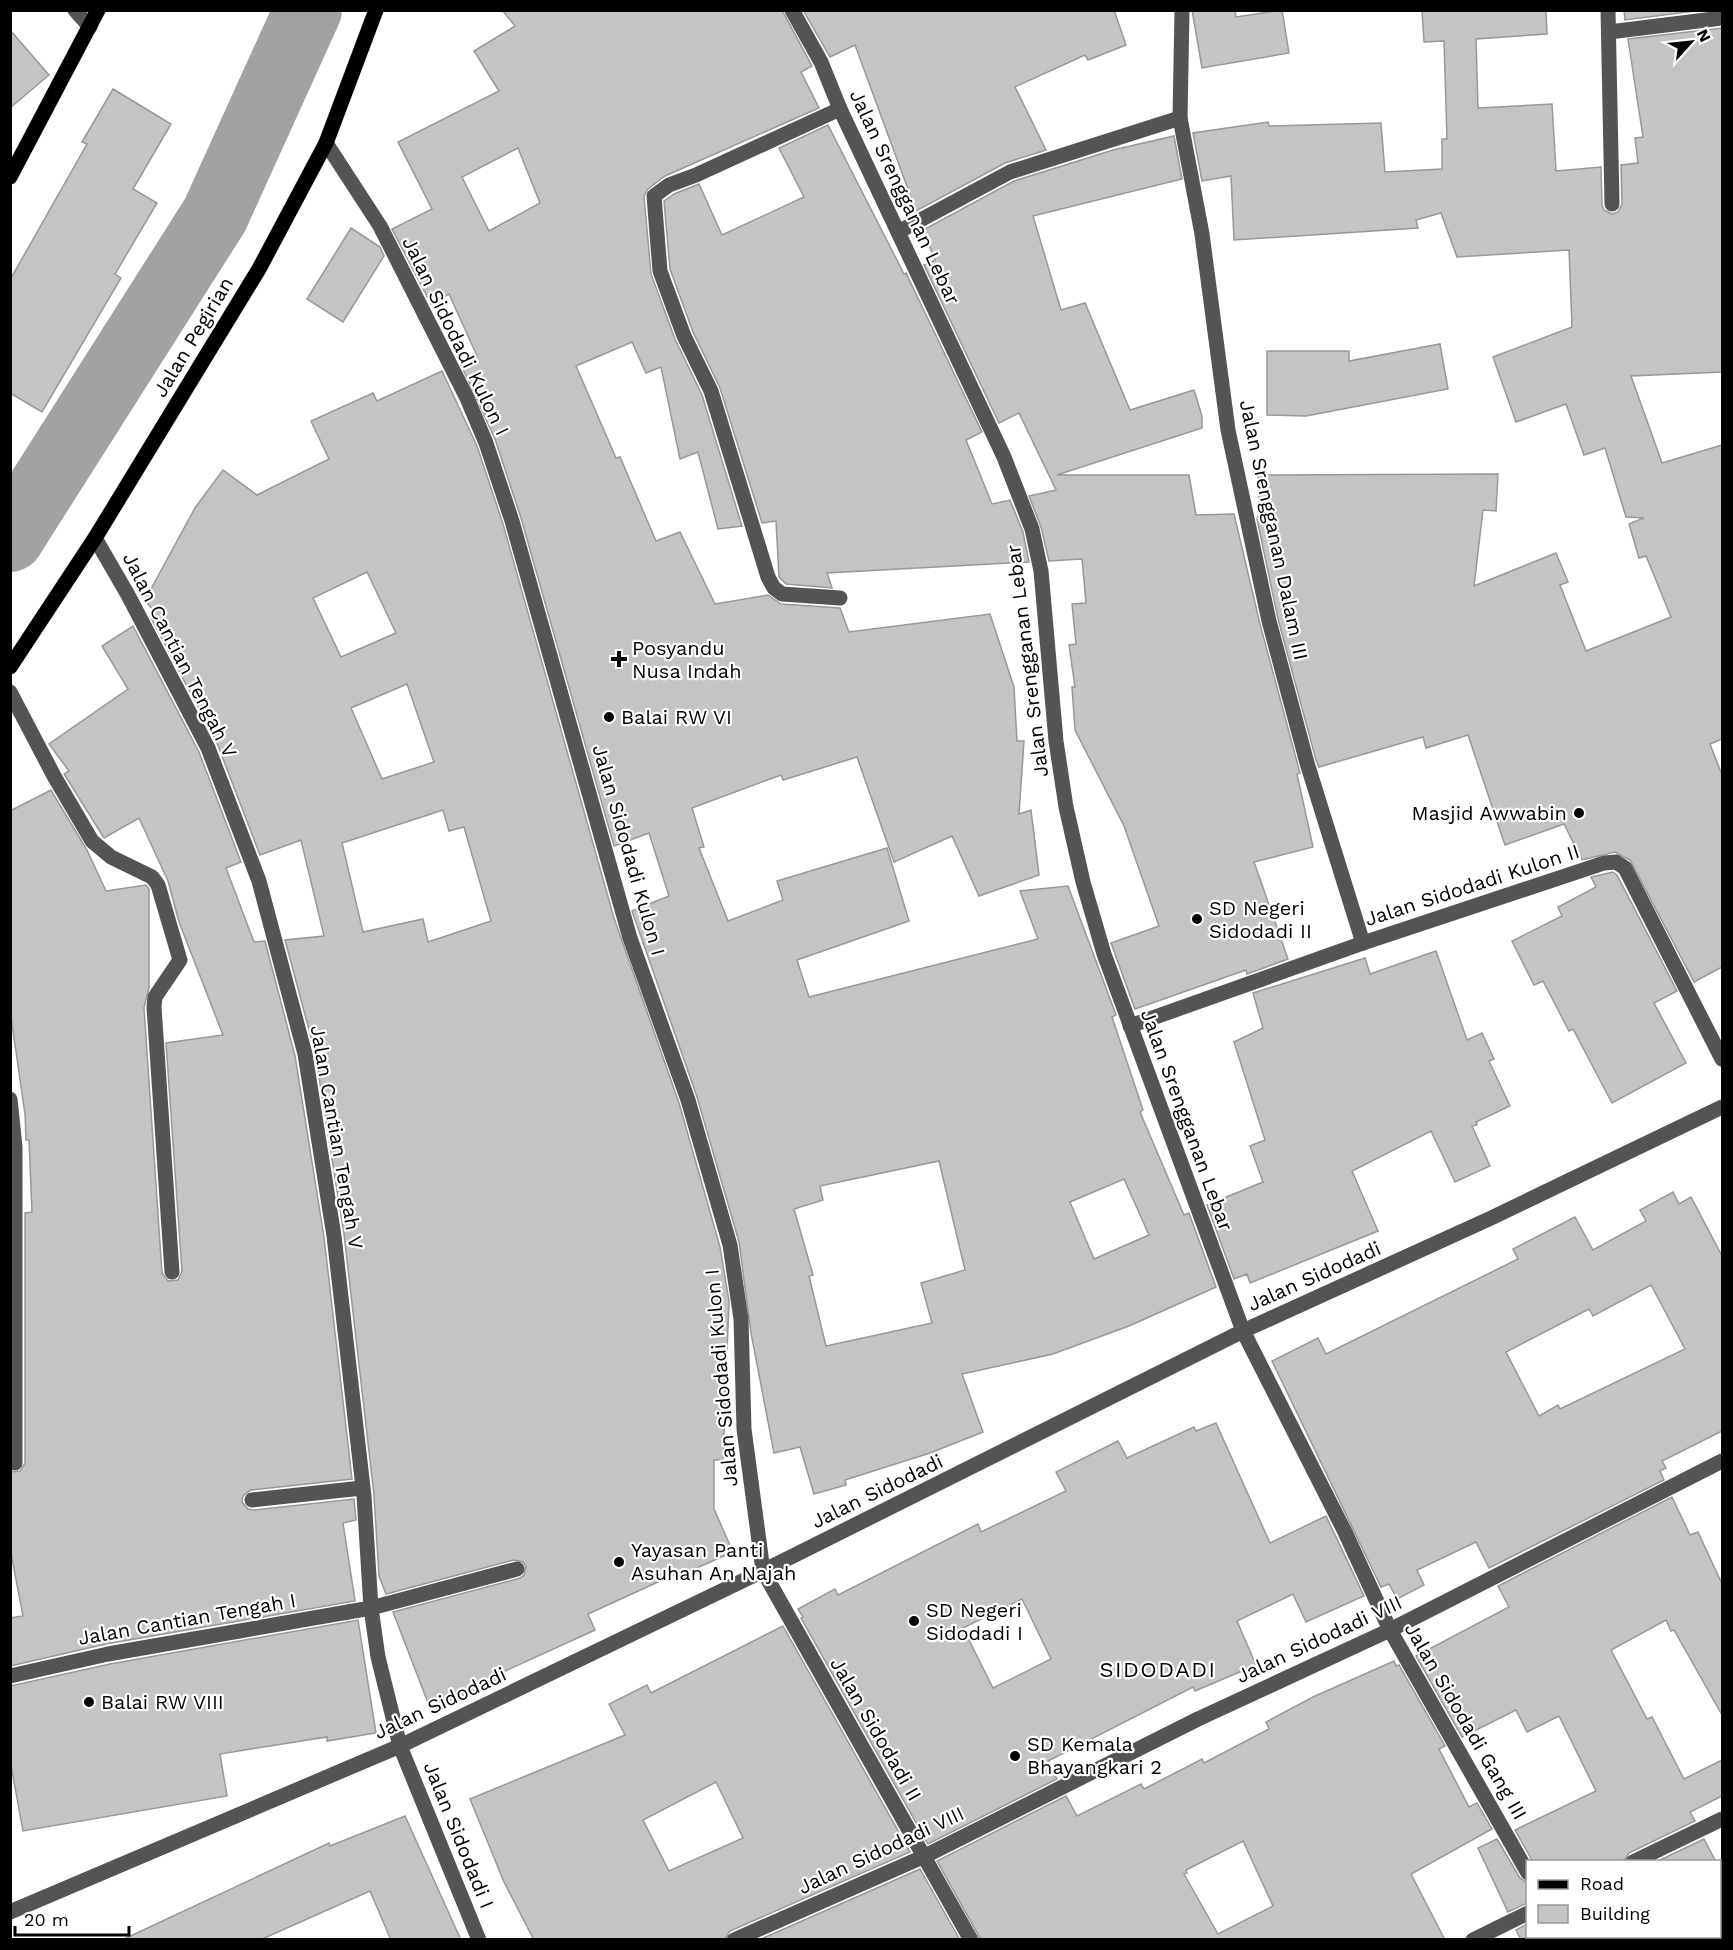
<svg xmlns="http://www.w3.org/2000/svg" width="1733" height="1950" viewBox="0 0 1733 1950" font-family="'Work Sans',sans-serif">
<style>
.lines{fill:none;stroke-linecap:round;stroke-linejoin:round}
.river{stroke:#a2a2a2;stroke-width:68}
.building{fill:#c4c4c4;stroke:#989898;stroke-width:1.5;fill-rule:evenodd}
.major-casing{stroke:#dbdbdb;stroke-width:16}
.minor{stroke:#545454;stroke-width:15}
.major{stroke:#000;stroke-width:15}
.poi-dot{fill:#000;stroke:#fff;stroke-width:2}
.labels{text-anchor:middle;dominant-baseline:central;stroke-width:4.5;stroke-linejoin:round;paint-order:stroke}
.street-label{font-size:20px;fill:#000;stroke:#fff}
.poi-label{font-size:20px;fill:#000;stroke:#fff;text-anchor:start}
.quarter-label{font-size:22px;letter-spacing:1.5px;fill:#000;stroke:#fff}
</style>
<rect width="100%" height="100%" fill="#fff"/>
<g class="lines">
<path class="river" d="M10 538 215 215 308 10"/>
</g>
<g class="building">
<path d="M502 10H782L812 66 801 72 819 108 665 176 648 189 644 196 651 274 675 339 702 395 742 526 718 529 698 452 680 459 661 367 646 373 632 342 576 366 616 458 620 457 656 541 680 532 715 604 768 595 781 604 840 608 849 632 990 614 1014 687 1017 741H1024L1019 814 1031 810 1039 875 979 896 952 836 894 862 857 757 783 780 781 775 692 808 704 847 699 848 728 921 783 900 777 881 887 848 909 921 797 960 809 997 1038 939 1020 891 1068 886 1116 1015 1112 1017 1143 1110 1140 1112 1184 1215 1189 1213 1216 1287 1129 1326 1053 1354 962 1374 983 1432 930 1453 845 1480 846 1485 814 1494 800 1447 774 1453 751 1333 739 1242 697 1097 632 911 669 896 649 833 614 846 521 518 495 439 460 363 477 356 449 294 431 304 392 229 432 209 398 142 499 91 474 51 515 26ZM518 148 540 203 489 231 462 177ZM939 1161 965 1270 921 1283 932 1323 826 1346 809 1276 813 1275 794 1209 823 1200 820 1186ZM1124 1179 1149 1235 1094 1259 1070 1202Z"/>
<path d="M803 10H1114L1126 45 1088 60 1085 55 1015 87 1046 150 1005 163 916 211 855 45 830 57Z"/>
<path d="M1192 10H1235L1236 17 1282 10 1289 53 1202 68Z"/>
<path d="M1422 10H1546L1547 34 1476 39 1478 108 1552 104 1556 171 1601 167 1602 205 1604 210 1612 214 1618 212 1622 204 1621 165 1638 163 1635 138 1643 137 1628 39 1722 28V372L1631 376 1662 463 1722 445V739L1710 744 1722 775V967L1694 982 1630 860 1615 852 1582 860 1564 824 1505 845 1468 735 1426 748 1423 737 1319 767 1316 760 1278 619 1257 519 1259 513 1258 475 1498 474 1496 511 1483 510 1474 586 1556 553 1568 582 1560 585 1586 651 1671 617 1646 556 1639 558 1629 524 1644 518 1626 517 1605 448 1584 455 1566 404 1516 422 1493 357 1572 327 1569 250 1457 257 1441 213 1416 220 1418 228 1234 240 1231 176 1202 181 1193 133 1268 122 1269 126 1381 123 1385 172 1442 169V139H1447L1444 41 1424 42Z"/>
<path d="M1624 10H1703L1625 20Z"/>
<path d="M10 30 49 75 10 108Z"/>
<path d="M113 89 171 124 133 189 157 203 115 274 121 278 42 412 10 393V280L87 144 82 142Z"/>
<path d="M828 125 904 274 906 273 982 432 966 440 992 504 1010 500 1023 532 1029 562 827 573 832 588 786 584 779 577 776 521 762 523 720 388 693 332 670 269 664 201 674 194 699 184 722 235 804 197 779 148Z"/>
<path d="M1174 136 1182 179 1033 216 1061 310 1085 303 1130 410 1194 390 1202 416V428L1057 475H1189L1196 515 1234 514 1260 624 1300 773 1297 774 1313 847 1254 862 1288 959 1247 974 1246 970 1135 1009 1111 943 1159 926 1124 826 1075 730 1072 687H1075L1069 645 1076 644 1072 604 1086 603 1082 559 1049 561 1041 527 1029 496 1056 490 1019 413 999 423 924 265 935 260 923 230 1014 181 1113 150Z"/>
<path d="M351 228 380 247 384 256 343 322 307 299Z"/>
<path d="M1440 344 1448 389 1306 416 1267 415V351H1349V361Z"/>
<path d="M442 371 477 446 503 524 614 918 679 1103 720 1247 729 1301 723 1460H714V1509L733 1552 683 1574 682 1571 588 1614 595 1630 501 1673 503 1680 430 1708 393 1612 520 1578 524 1575 526 1567 523 1562 514 1560 386 1594 379 1576 374 1495 344 1234 315 1052 285 940 324 936 301 840 260 855 217 743 150 616 155 613 145 600 195 508 223 470 257 495 329 459 311 421 373 393 377 401ZM367 572 396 633 341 657 313 598ZM407 684 434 762 382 779 351 708ZM443 810 449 831 464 827 491 921 428 942 423 919 363 932 342 843Z"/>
<path d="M133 626 199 752 241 862 226 868 254 942 265 941 295 1056 324 1237 352 1479 251 1490 243 1496 242 1502 248 1509 253 1510 354 1499 356 1520 343 1523 355 1601 106 1644 10 1666V1618L23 1616 10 1548V1472L20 1471 25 1463V1213L32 1212 29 1140H26L25 1114 10 1010V811L51 790 87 850 106 891 146 885 149 889V988L144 1008 162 1273 168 1281 178 1280 182 1271 166 1043 223 1035 179 922 168 881 139 818 104 838 64 774 69 771 49 744 128 689 102 646Z"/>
<path d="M1613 872 1617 875 1677 991 1654 1003 1686 1063 1612 1103 1573 1029 1569 1031 1543 981 1534 985 1512 941 1562 916 1558 907 1596 887 1591 877Z"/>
<path d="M1436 951 1467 1040 1482 1033 1494 1059 1489 1061 1510 1106 1476 1122 1477 1125 1472 1126 1490 1166 1455 1182 1431 1131 1352 1171 1378 1231 1250 1283 1247 1274 1234 1279 1207 1205 1263 1182 1250 1146 1265 1140 1234 1042 1263 1028 1253 993 1365 958 1370 974Z"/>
<path d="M1673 1192 1679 1204 1691 1197 1722 1256V1431L1662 1461 1666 1468 1660 1471 1664 1480 1489 1568 1476 1542 1417 1570 1424 1585 1397 1599 1389 1584 1381 1587 1272 1361 1318 1338 1326 1354 1518 1259 1513 1249 1575 1217 1593 1250 1646 1221 1640 1210ZM1651 1285 1685 1349 1560 1409 1558 1405 1539 1416 1506 1352 1589 1309 1593 1316Z"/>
<path d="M1216 1423 1270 1543 1326 1516 1364 1596 1306 1622 1293 1594 1237 1621 1256 1665 1195 1691 1193 1687 1048 1761 1057 1779 928 1844 801 1618 803 1617 798 1609 835 1589 838 1595 978 1524 981 1532 1066 1491 1056 1472 1118 1441 1127 1458 1194 1427 1196 1431ZM1022 1599 1051 1659 993 1688 963 1628Z"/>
<path d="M1672 1497 1690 1535 1698 1532 1722 1584V1715L1674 1630 1671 1631 1666 1620 1611 1650 1647 1719 1652 1717 1684 1779 1722 1760V1796L1690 1812 1695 1821 1629 1853 1623 1862H1533L1515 1830 1596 1791 1559 1716 1527 1732 1516 1710 1462 1737 1416 1656 1509 1607 1498 1586Z"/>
<path d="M358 1620 376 1733 327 1741V1737L220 1754 227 1796 23 1831 10 1760V1686L110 1664Z"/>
<path d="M783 1626 910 1852 730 1931 724 1940H534L504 1882 470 1799 625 1735 609 1704 647 1685 651 1693ZM716 1782 743 1838 669 1871 643 1820Z"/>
<path d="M1394 1661 1396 1666 1399 1665 1445 1746 1439 1749 1469 1807 1477 1803 1492 1829 1411 1874 1445 1940H981L937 1861 1066 1796 1077 1816 1141 1784 1144 1789 1202 1759 1204 1763 1269 1729 1266 1722 1313 1697ZM1243 1841 1273 1906 1218 1934 1184 1874 1187 1873 1186 1870Z"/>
<path d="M405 1816 461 1940H391L370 1891 260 1940H122L329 1843 330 1846Z"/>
<path d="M1497 1839 1520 1878 1527 1883V1903L1508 1912 1478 1848Z"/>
<path d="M1704 1839 1716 1862H1656Z"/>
<path d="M920 1869 960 1940H759Z"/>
<path d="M1527 1924V1940H1521L1516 1930Z"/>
</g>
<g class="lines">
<defs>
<g id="major">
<path d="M10 177 98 10"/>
<path d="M10 667 95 538 259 269 326 143 376 10"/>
</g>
</defs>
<use href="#major" class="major-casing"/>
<g class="minor">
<path d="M75 10 90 27"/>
<path d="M792 10 821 62 840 109 1004 457 1032 529 1041 571 1056 741 1066 807 1083 882 1104 954 1243 1331 1345 1532 1390 1630 1528 1873"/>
<path d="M1182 10 1180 118 1202 234 1228 430 1269 621 1307 763 1363 943"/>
<path d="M1608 10 1612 204"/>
<path d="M1609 32 1722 18"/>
<path d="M840 109 696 175 669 185 654 196 660 271 684 336 711 391 768 577 774 588 782 594 840 598"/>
<path d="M326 143 380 226 467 398 486 443 512 521 630 938 688 1100 730 1245 741 1319 744 1429 763 1571 971 1940"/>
<path d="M898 232 1010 172 1180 118"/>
<path d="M95 538 128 595 208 748 259 881 305 1054 334 1236 364 1496 371 1608 378 1657 400 1746 479 1940"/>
<path d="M10 692 54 776 92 841 111 857 152 877 158 885 180 960 155 997 154 1007 172 1272"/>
<path d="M1130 1026 1363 943 1604 863 1616 862 1625 868 1722 1059"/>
<path d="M10 1099 15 1147V1463"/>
<path d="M252 1500 362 1488"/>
<path d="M10 1676 108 1654 371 1608 517 1569"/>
<path d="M1633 1862 1722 1819"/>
<path d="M10 1912 400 1746 763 1571 1243 1331 1489 1219 1722 1107"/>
<path d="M1561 1936 1562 1940"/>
<path d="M734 1940 925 1856 1198 1719 1390 1630 1722 1461"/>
<path d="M1473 1940 1528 1913"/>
</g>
<use href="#major" class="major"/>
</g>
<g class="poi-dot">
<path d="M616 650h6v6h6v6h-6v6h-6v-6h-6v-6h6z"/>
<circle cx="609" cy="717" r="6"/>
<circle cx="1579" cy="813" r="6"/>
<circle cx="1197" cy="919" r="6"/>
<circle cx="619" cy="1562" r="6"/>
<circle cx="914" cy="1621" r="6"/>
<circle cx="89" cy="1702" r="6"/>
<circle cx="1015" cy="1756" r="6"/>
</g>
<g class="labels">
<g class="street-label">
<text transform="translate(905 197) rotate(65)">Jalan Srengganan Lebar</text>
<text transform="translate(456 336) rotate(64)">Jalan Sidodadi Kulon I</text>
<text transform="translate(193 337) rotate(-59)">Jalan Pegirian</text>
<text transform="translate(1274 530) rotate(78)">Jalan Srengganan Dalam III</text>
<text transform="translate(180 655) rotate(63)">Jalan Cantian Tengah V</text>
<text transform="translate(1027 661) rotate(-97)">Jalan Srengganan Lebar</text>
<text transform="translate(629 850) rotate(74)">Jalan Sidodadi Kulon I</text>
<text transform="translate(1472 885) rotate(-18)">Jalan Sidodadi Kulon II</text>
<text transform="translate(1187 1120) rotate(70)">Jalan Srengganan Lebar</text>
<text transform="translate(337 1137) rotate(80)">Jalan Cantian Tengah V</text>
<text transform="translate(1314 1276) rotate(-24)">Jalan Sidodadi</text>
<text transform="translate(721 1378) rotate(-95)">Jalan Sidodadi Kulon I</text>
<text transform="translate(877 1491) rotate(-26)">Jalan Sidodadi</text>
<text transform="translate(187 1619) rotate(-10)">Jalan Cantian Tengah I</text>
<text transform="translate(1319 1639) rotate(-25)">Jalan Sidodadi VIII</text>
<text transform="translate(440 1703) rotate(-25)">Jalan Sidodadi</text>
<text transform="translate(1466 1721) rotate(60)">Jalan Sidodadi Gang III</text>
<text transform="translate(876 1729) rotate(60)">Jalan Sidodadi II</text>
<text transform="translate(459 1835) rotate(68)">Jalan Sidodadi I</text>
<text transform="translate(881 1850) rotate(-25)">Jalan Sidodadi VIII</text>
</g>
<g class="poi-label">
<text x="632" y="648">Posyandu<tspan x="632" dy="23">Nusa Indah</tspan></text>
<text x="621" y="717">Balai RW VI</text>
<text x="1567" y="813" text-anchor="end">Masjid Awwabin</text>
<text x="1209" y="908">SD Negeri<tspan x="1209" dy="23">Sidodadi II</tspan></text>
<text x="631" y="1550">Yayasan Panti<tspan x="631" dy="23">Asuhan An Najah</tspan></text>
<text x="926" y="1610">SD Negeri<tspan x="926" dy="23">Sidodadi I</tspan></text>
<text x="101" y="1702">Balai RW VIII</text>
<text x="1027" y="1744">SD Kemala<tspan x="1027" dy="23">Bhayangkari 2</tspan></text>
</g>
<g class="quarter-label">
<text x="1158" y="1669">SIDODADI</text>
</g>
</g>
<rect width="1733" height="1950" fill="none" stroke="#000000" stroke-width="24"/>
<rect x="1526" y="1860" width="195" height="78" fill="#ffffff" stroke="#999999" stroke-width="1.5"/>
<rect x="1538" y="1880" width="30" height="9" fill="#000000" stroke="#999999" stroke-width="1.5"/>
<text x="1580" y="1890" font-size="18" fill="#000000">Road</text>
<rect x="1538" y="1905" width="30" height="18" fill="#c4c4c4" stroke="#999999" stroke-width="1.5"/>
<text x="1580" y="1920" font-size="18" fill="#000000">Building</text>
<g transform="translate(1691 42) rotate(63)" stroke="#ffffff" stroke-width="4.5" paint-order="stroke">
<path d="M0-4.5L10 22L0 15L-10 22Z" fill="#000000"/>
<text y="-9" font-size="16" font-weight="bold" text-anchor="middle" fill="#000000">N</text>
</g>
<path d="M15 1926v9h114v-9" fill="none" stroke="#000000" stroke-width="3"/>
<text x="24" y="1926" font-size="18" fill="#000000" stroke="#ffffff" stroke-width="4.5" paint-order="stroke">20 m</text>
</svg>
